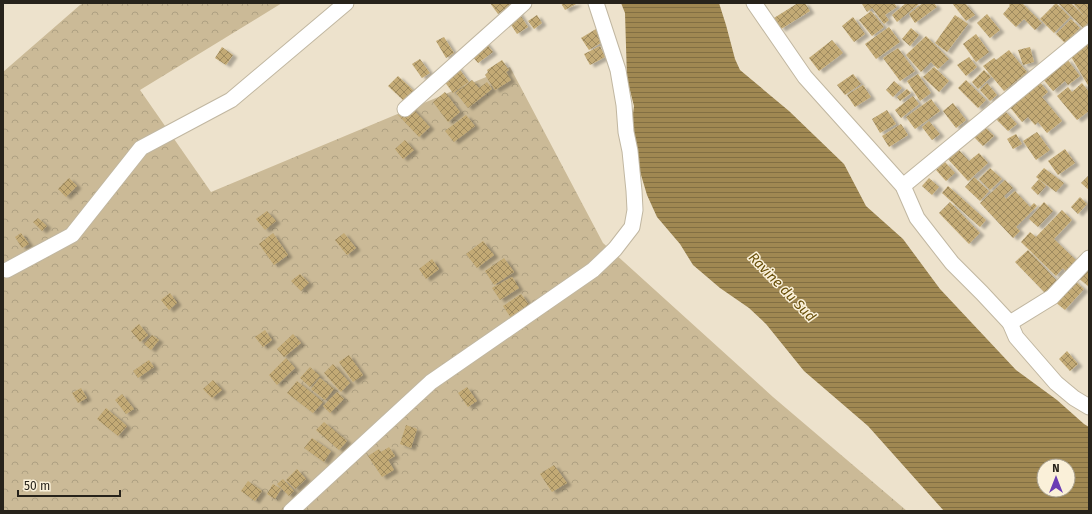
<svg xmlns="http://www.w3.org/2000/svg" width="1092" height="514" viewBox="0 0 1092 514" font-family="'Fira Sans',sans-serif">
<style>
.forest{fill:url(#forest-crowns)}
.water{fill:url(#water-rules);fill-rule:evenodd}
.building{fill:url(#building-cross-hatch);filter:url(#shadow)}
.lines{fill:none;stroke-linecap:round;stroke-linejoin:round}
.minor-casing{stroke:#c1b7a1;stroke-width:17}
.minor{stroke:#fff;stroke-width:15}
.labels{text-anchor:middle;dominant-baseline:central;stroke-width:3;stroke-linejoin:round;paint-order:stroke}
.water-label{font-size:14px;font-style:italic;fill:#684f09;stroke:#faf0d9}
</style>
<defs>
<pattern id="forest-crowns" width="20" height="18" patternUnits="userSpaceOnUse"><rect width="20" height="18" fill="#cbba97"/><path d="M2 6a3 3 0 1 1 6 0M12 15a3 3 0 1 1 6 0" fill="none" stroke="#aea082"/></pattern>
<pattern id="water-rules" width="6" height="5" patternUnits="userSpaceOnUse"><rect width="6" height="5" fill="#a08852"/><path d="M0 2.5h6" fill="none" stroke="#826f43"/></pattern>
<pattern id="building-cross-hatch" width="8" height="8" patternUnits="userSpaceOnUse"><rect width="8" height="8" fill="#c3aa74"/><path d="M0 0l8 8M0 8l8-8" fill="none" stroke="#9e8a5e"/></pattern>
<filter id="shadow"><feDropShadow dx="4.5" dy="2.5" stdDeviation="1" flood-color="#0004"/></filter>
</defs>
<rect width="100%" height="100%" fill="#ede2cc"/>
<path class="forest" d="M84 3H282L140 90 211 192 510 67 603 243 773 397 907 511H3V72L80 5Z"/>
<path class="water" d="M621 3H719L726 25 735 59 740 70 789 111 844 164 866 206 903 239 940 289 1016 370 1057 400 1084 424 1089 427V511H944L868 426 804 371 766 324 749 308 720 288 693 265 680 244 657 217 647 195 630 138 634 106 627 79 625 13ZM1044 466H1068V490H1044Z"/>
<g class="building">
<path d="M490 3H513L498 14Z"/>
<path d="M561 3H578L565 10Z"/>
<path d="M798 3H805L810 11 781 29 774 18Z"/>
<path d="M863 3H894L897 7 885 15 889 20 884 24 872 8 867 12 862 4Z"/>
<path d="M906 3H920L897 22 892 15Z"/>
<path d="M923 3H934L937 7 915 23 909 14Z"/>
<path d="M952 3H965L975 15 966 21Z"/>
<path d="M1011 3H1022L1042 23 1035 30 1024 19 1016 27 1003 14 1010 6 1009 5Z"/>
<path d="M1056 3 1070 17 1054 33 1040 19Z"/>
<path d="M1058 3H1071L1085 17 1073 3H1089V22L1083 28Z"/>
<path d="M515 7 528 27 517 34 504 14Z"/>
<path d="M871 11 884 27 872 36 859 20Z"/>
<path d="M987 14 1000 30 990 38 977 23Z"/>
<path d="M537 15 542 23 534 29 528 21Z"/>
<path d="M955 15 968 24 947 52 935 43Z"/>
<path d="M853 17 865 34 854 42 842 26Z"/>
<path d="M1071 19 1080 28 1065 43 1056 34Z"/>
<path d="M889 27 900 42 876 59 865 44Z"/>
<path d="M911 28 919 35 910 46 902 39Z"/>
<path d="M596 29 604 41 589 50 581 38Z"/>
<path d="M976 34 989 52 976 62 963 44Z"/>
<path d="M926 36 949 59 938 69 931 62 921 72 906 55Z"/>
<path d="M444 37 454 53 446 58 436 41Z"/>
<path d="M483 39 493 52 478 63 468 51Z"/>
<path d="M832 40 843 53 819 71 809 58Z"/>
<path d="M1089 43V87L1070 55Z"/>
<path d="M600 46 605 57 590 65 584 54Z"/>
<path d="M222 47 233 55 226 65 215 58Z"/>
<path d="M1030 47 1034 62 1023 65 1018 50Z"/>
<path d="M898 48 915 71 900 81 883 58Z"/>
<path d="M1009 50 1027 72 1004 91 983 66 994 58 996 60Z"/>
<path d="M969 57 977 67 966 76 957 65Z"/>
<path d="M420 59 430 73 422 78 412 64Z"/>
<path d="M1067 59 1080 76 1068 85 1065 81 1053 91 1043 79Z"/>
<path d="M502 60 509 70 506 72 511 80 495 90 485 75 488 72 487 70Z"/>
<path d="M457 66 469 82 453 93 441 77Z"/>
<path d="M934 67 949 81 939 92 923 77Z"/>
<path d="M984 70 991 77 978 89 972 82Z"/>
<path d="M853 74 861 84 845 95 837 85Z"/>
<path d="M918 74 931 93 920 101 907 81Z"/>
<path d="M398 76 414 91 404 101 388 86Z"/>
<path d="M472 80 479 88 487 82 492 89 468 108 456 93Z"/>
<path d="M966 80 986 100 978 108 958 88Z"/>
<path d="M894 81 902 88 893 97 886 90Z"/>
<path d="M1039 81 1048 92 1042 97 1062 121 1047 133 1038 122 1035 125 1028 117 1022 122 1009 106Z"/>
<path d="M987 83 997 95 990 101 980 90Z"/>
<path d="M1082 83 1089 92V111L1077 120 1057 96 1068 87 1072 92Z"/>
<path d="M863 85 871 97 855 107 847 95Z"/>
<path d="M907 89 911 93 900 101 897 97Z"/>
<path d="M445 92 460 112 448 122 433 102Z"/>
<path d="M913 96 919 104 901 118 895 110Z"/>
<path d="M931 99 940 111 915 129 906 117Z"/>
<path d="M953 103 966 120 956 128 943 111Z"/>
<path d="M409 105 430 127 419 137 398 115Z"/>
<path d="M1003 109 1017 124 1008 131 994 117Z"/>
<path d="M887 110 896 124 880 133 872 119Z"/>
<path d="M466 115 475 126 454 142 445 131Z"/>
<path d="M929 121 940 134 932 140 922 127Z"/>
<path d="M901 124 908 135 889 147 882 136Z"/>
<path d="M983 125 994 136 983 146 972 135Z"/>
<path d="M1037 132 1050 150 1036 160 1023 141Z"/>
<path d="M1016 134 1022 144 1013 149 1007 139Z"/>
<path d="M405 140 414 150 403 159 395 149Z"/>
<path d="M958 149 969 161 979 153 988 163 968 181 947 158Z"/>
<path d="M1065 149 1075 163 1058 175 1048 161Z"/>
<path d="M945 162 955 173 946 181 936 170Z"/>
<path d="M990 168 1002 179 990 190 979 179Z"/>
<path d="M1044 168 1064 183 1056 192 1036 177Z"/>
<path d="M1089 175V190L1081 183Z"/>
<path d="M974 177 989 191 980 201 965 187Z"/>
<path d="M69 178 77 186 66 197 58 189Z"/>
<path d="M929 178 939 187 932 195 922 186Z"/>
<path d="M1039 179 1046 186 1038 195 1031 188Z"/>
<path d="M1005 180 1013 188 1004 196 1006 199 1015 191 1030 207 1034 203 1037 206 1016 227 1020 231 1013 238 980 203Z"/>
<path d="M948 186 986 220 980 227 942 193Z"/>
<path d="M1080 197 1087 204 1078 214 1071 207Z"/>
<path d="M950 202 980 233 969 244 939 213Z"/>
<path d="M1044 202 1053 211 1038 227 1029 219Z"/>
<path d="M1062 210 1072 220 1054 239 1079 263 1068 274 1063 268 1056 276 1021 242 1030 232 1036 237Z"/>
<path d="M267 211 276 221 265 230 256 219Z"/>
<path d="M38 218 47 226 42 231 33 222Z"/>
<path d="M21 233 29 244 22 248 15 237Z"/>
<path d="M273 233 288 255 274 265 259 244Z"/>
<path d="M344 233 356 248 347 255 335 240Z"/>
<path d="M483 241 494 255 477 268 466 254Z"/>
<path d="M1028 250 1060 284 1048 296 1015 262Z"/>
<path d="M504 258 514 272 494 285 485 271Z"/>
<path d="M432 259 439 269 426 279 419 269Z"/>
<path d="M1089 264V286H1088L1077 277Z"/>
<path d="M300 274 309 283 301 291 291 281Z"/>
<path d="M512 277 519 288 500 300 492 288Z"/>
<path d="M1073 279 1084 289 1065 310 1054 301Z"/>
<path d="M170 293 177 303 169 310 161 300Z"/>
<path d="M521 294 530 306 511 318 503 306Z"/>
<path d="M139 324 148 335 140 342 131 331Z"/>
<path d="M265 330 272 340 263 347 255 337Z"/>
<path d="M293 334 301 343 284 357 277 349Z"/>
<path d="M152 335 159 340 151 350 144 344Z"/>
<path d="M1067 351 1078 364 1070 371 1059 359Z"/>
<path d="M349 355 363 375 353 382 339 362Z"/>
<path d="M286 358 295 368 277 385 269 375Z"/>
<path d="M149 360 154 367 138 378 133 371Z"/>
<path d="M333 364 350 383 341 392 324 373Z"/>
<path d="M310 367 320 376 310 387 300 378Z"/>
<path d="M320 378 334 389 325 400 311 389Z"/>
<path d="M213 380 222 390 212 398 203 389Z"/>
<path d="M297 381 323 402 313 413 287 393Z"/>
<path d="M467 387 477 401 468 407 458 393Z"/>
<path d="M81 388 87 398 78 403 72 393Z"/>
<path d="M337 392 344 399 330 413 323 406Z"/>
<path d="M122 394 134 409 126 414 115 400Z"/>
<path d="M106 408 127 426 118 436 97 419Z"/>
<path d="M324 422 347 441 339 450 316 430Z"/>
<path d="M406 425 417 429 411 448 400 444Z"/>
<path d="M312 438 331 451 324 462 304 448Z"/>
<path d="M389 447 395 456 388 460 394 470 382 477 368 456 379 449 381 452Z"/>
<path d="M554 465 567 483 552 492 540 474Z"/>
<path d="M297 469 306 479 295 489 286 480Z"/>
<path d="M283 479 294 491 289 496 277 484Z"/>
<path d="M248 481 262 491 255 501 241 491Z"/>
<path d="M273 484 281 489 275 499 267 494Z"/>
</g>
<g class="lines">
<defs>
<g id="minor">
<path d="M754 3 805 77 903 186 917 218 952 263 982 293 1010 323 1016 337 1056 383 1074 398 1089 407"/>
<path d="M405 109 524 3"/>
<path d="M903 186 1089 33"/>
<path d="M7 270 72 235 141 148 231 100 346 3"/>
<path d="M1010 323 1052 297 1089 258"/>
<path d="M291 511 431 382 593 270 615 249 632 227 635 210 634 191 630 151 626 132 624 105 618 70 596 3"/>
</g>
</defs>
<use href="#minor" class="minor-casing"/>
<use href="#minor" class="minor"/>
</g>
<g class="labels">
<g class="water-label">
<text transform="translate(782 287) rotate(46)">Ravine du Sud</text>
</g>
</g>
<rect width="1092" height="514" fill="none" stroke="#27231b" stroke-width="8"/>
<g transform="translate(1056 478)"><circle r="19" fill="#faf0d9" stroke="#a69e8d"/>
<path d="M0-3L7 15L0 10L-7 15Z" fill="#6a3cb4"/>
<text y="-6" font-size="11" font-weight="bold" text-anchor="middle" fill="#27231b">N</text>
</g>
<path d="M18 490v6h102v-6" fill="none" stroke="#27231b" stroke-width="2"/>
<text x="24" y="490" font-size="12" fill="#27231b" stroke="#faf0d9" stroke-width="3" paint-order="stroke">50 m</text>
</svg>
